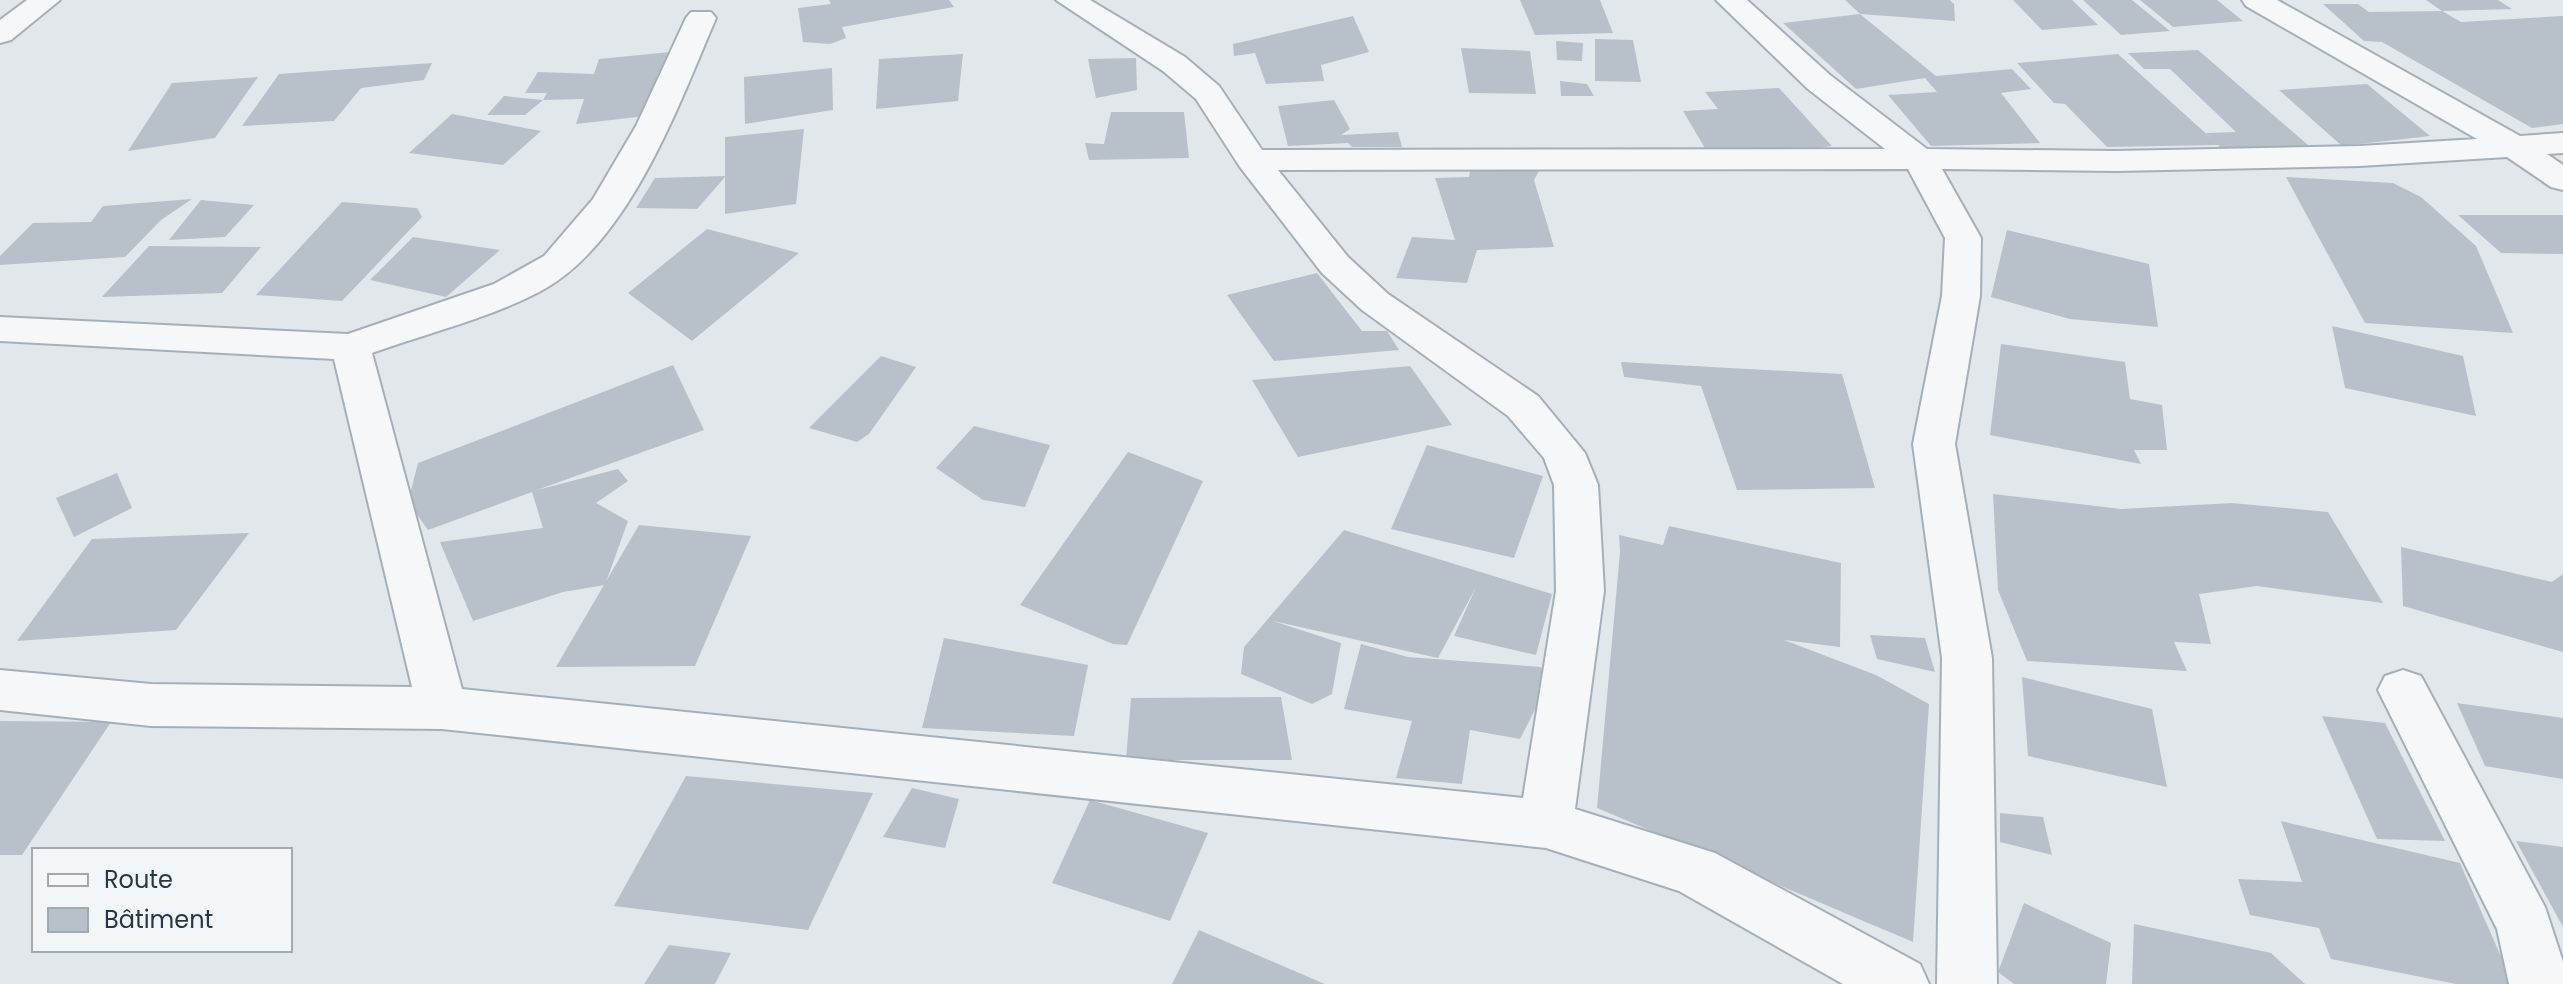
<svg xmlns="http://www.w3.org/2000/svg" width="2563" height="984" viewBox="0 0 2563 984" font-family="Poppins,sans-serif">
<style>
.building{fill:#b8c1ca}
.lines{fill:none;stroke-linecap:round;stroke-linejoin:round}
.street-casing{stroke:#a6afb7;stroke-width:4}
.street{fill:#f5f7f9;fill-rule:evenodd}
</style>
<rect width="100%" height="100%" fill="#e2e7ec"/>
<g class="building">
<path d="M829 0H949L954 7 842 27 846 38 830 44 803 42 798 8 831 4Z"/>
<path d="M1520 0H1600L1613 33 1535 35Z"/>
<path d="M1845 0H1950L1954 4 1955 21 1860 14Z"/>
<path d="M2013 0H2072L2098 25 2042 30Z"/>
<path d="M2083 0H2132L2170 31 2121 35Z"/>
<path d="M2140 0H2217L2243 21 2173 27Z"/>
<path d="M2426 0H2498L2512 9 2442 11Z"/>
<path d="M2323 4H2358L2369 12 2442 11 2461 22 2563 16V124L2532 128 2382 42 2364 41Z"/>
<path d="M1860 14 1936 76 2012 69 2031 89 2001 93 2040 143 1931 146 1888 95 1937 92 1925 78 1856 89 1783 23Z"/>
<path d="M1353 16 1369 52 1321 65 1324 81 1266 84 1255 53 1234 56 1233 44Z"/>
<path d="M1595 39 1633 40 1641 82 1595 81Z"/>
<path d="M1556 41 1583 43 1582 61 1557 60Z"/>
<path d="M1461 48 1530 51 1536 94 1469 93Z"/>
<path d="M2198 50 2308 145 2226 153 2218 145 2107 147 2065 104 2054 103 2017 63 2118 54 2212 139 2206 133 2236 132 2170 69H2144L2128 53Z"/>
<path d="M670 52 646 116 576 124 584 99 543 100 547 93H525L538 72 594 74 599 59Z"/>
<path d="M963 54 958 101 876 109 879 59Z"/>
<path d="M1136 58 1137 90 1096 98 1088 59Z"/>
<path d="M432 63 424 80 361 88 334 121 242 126 279 74Z"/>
<path d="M832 68 833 110 745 124 744 77Z"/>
<path d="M258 77 215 138 128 151 172 83Z"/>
<path d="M1560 81 1587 84 1594 96H1561Z"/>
<path d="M2367 84 2430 136 2342 146 2279 90Z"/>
<path d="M1779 88 1832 146 1712 160 1683 111 1718 109 1705 92Z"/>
<path d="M504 96 543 100 525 115H487Z"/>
<path d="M1334 100 1350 129 1341 135 1398 132 1402 147H1352L1348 143 1288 146 1278 106Z"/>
<path d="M1111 112H1184L1189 158 1089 160 1085 143 1104 144Z"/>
<path d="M452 114 541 131 503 165 409 153Z"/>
<path d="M804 129 796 204 725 214V137Z"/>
<path d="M1543 164 1534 180 1554 247 1477 250 1467 283 1396 278 1412 237 1455 240 1435 178 1469 177 1471 166Z"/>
<path d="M726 176 697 209 636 208 655 178Z"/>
<path d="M2286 177 2393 183 2421 197 2476 246 2513 333 2365 323Z"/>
<path d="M192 199 161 220 125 257 0 265V256L33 223 91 222 103 206Z"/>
<path d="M201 200 254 205 225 237 169 240Z"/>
<path d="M342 202 417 208 422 217 342 301 256 295Z"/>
<path d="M2458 215H2563V254L2501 253Z"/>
<path d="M707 229 799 253 692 341 628 293Z"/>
<path d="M2007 230 2149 264 2158 327 2070 319 1991 297Z"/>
<path d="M413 237 500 250 446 297 370 280Z"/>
<path d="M149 246 261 247 222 293 102 297Z"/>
<path d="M1317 273 1362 331H1387L1399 350 1274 361 1227 295Z"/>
<path d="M2332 326 2463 356 2476 416 2345 388Z"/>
<path d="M2001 344 2125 362 2130 399 2162 405 2167 450H2134L2141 464 1990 435Z"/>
<path d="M881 356 916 367 869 434 857 442 809 428Z"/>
<path d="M1621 362 1842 374 1875 488 1737 490 1701 386 1624 377Z"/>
<path d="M673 365 704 430 537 490 618 469 628 481 596 503 628 521 605 585 563 592 473 621 440 542 543 528 532 492 428 530 408 502 418 463Z"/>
<path d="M1410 366 1452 425 1298 457 1252 380Z"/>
<path d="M974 426 1050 445 1025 507 983 500 936 468Z"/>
<path d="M1427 445 1543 476 1514 558 1391 529Z"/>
<path d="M1128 452 1203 481 1127 645 1113 644 1020 605Z"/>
<path d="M117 473 132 508 74 537 56 498Z"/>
<path d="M1993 494 2121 509 2232 503 2328 512 2383 603 2257 586 2199 594 2211 644 2174 642 2187 671 2027 661 1998 590Z"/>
<path d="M639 525 751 536 695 666 556 667Z"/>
<path d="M1669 526 1841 563 1840 647 1784 640 1876 675 1929 704 1913 942 1597 808 1620 552 1619 535 1663 545Z"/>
<path d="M1344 530 1552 594 1536 655 1454 636 1476 587 1438 658 1273 621 1341 643 1332 694 1312 704 1241 674 1244 647Z"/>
<path d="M249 533 176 630 17 641 92 539Z"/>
<path d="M2401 547 2552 582 2563 574V652L2403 606Z"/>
<path d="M1870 635 1925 638 1935 672 1877 659Z"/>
<path d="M944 638 1088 665 1074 736 922 728Z"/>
<path d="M1361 644 1408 657 1541 667 1548 684 1520 739 1470 730 1462 784 1396 778 1412 721 1344 709Z"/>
<path d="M2022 677 2152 709 2167 787 2028 756Z"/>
<path d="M1281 697 1292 760H1126L1131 698Z"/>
<path d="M2457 703 2563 718V779L2485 766Z"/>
<path d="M2322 716 2385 723 2445 841 2377 839Z"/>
<path d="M0 721 111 722 22 855H0Z"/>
<path d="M686 776 873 793 808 930 614 906Z"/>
<path d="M912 788 959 799 945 848 883 837Z"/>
<path d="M1090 800 1208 833 1170 921 1052 883Z"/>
<path d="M2000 813 2043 817 2052 855 2000 842Z"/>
<path d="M2281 821 2460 863 2513 984H2456L2331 959 2319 928 2250 915 2238 879 2302 882Z"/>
<path d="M2516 841 2563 847V927Z"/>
<path d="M2024 903 2111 943 2106 984H2014L1998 972Z"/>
<path d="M2134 924 2271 953 2305 984H2132Z"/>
<path d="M1199 930 1325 984H1172Z"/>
<path d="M669 945 731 953 715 984H644Z"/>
</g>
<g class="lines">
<defs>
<g id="street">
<path d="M27 0H60L11 40 0 43V20Z"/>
<path d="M1056 0H1090L1185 57 1219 86 1262 150 1885 149 1808 89 1716 0H1747L1830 75 1927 149 2116 151 2360 146 2477 139 2246 6 2242 0H2277L2520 136 2563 133V153L2547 154 2563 165V190L2551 187 2507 157 2360 166 2116 171 1942 169 1981 238 1980 296 1955 444 1992 658 1997 984H1937L1942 658 1913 444 1942 296 1945 238 1908 169 1278 170 1348 257 1388 294 1538 396 1585 453 1598 485 1604 591 1575 809 1715 853 1920 964 1929 984H1843L1679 891 1546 848 442 729 151 726 0 710V670L151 684 412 687 334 359 0 341V317L348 334 494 284 544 256 593 199 636 126 686 18 691 12H711L716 18C678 106 629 245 539 292 487 319 428 333 372 353L462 689 1523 798 1556 591 1554 485 1544 458 1508 416 1362 310 1322 273 1240 167 1196 99 1163 71Z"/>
<path d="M2403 670 2421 676 2545 907 2563 962V984H2509L2497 929 2378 690 2385 676Z"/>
</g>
</defs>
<use href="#street" class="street-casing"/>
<use href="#street" class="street"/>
</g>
<rect x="32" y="848" width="260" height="104" fill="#f2f6f9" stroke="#a1aab1" stroke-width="2"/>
<rect x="48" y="874" width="40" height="12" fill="#f5f7f9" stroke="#a1aab1" stroke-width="2"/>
<text x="104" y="888" font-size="24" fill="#283746">Route</text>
<rect x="48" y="908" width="40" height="24" fill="#b8c1ca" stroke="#a1aab1" stroke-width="2"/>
<text x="104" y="928" font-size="24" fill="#283746">Bâtiment</text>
</svg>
